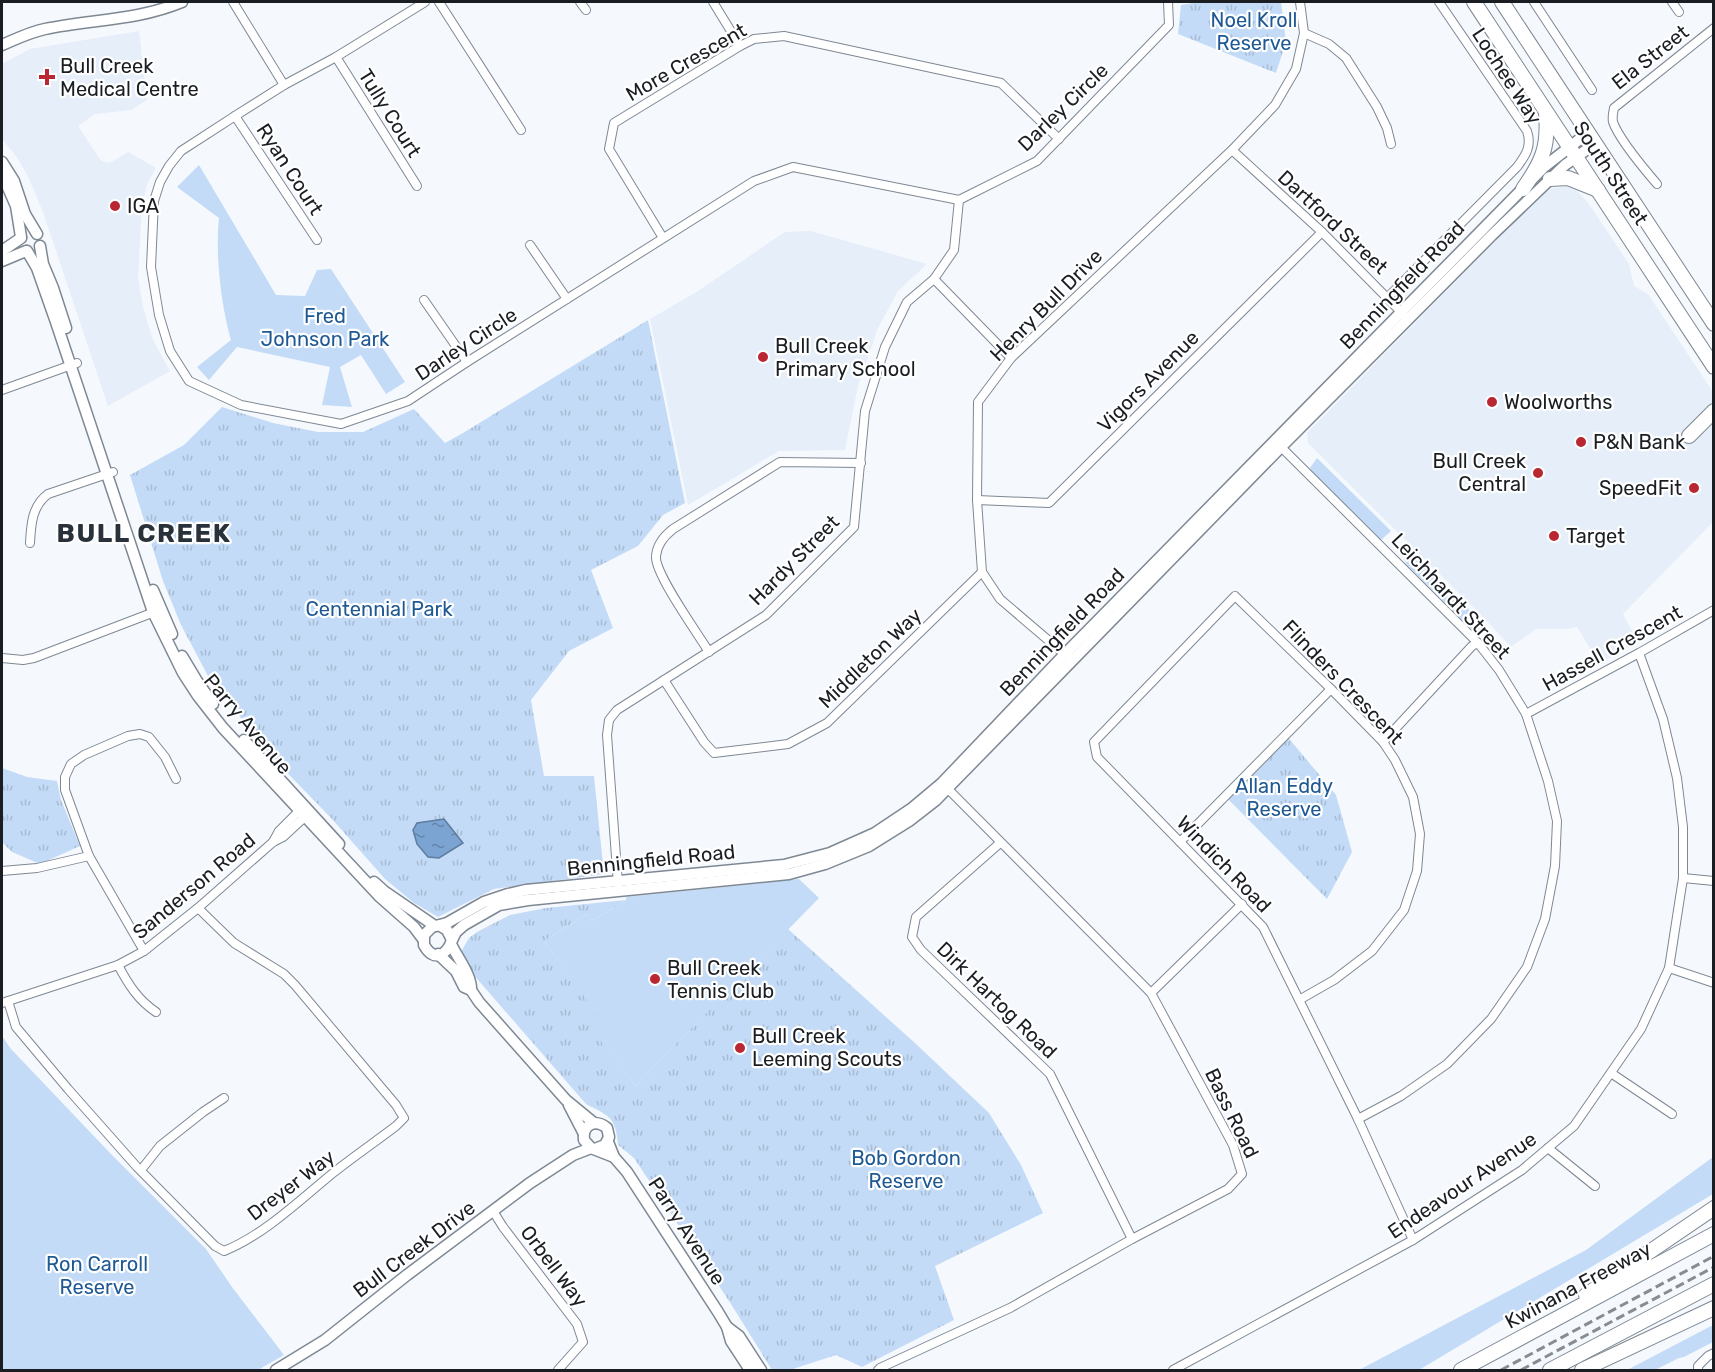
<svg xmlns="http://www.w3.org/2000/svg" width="1715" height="1372" viewBox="0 0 1715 1372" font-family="Rubik,sans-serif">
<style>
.built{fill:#e5eef9}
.grass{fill:#c3dbf7}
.park{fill:url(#park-tufts)}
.water{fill:url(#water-ripples);stroke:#5e7c9e;stroke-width:1.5}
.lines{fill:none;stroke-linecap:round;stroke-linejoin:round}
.street-casing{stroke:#7e8893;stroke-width:10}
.secondary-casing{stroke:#7e8893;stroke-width:13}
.highway-casing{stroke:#7e8893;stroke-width:16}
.street{stroke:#fff;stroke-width:8}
.secondary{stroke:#fff;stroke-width:10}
.highway{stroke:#fff;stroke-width:14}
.rail{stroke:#888c91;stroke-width:3;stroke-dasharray:9 4.5;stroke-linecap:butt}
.poi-dot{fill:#b82732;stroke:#fff;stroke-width:2}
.labels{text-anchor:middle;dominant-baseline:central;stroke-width:4.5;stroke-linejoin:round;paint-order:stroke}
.park-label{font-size:20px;fill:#1f5993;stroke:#fff}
.street-label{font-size:20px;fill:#1a1e23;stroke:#fff}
.poi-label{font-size:20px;fill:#1a1e23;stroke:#fff;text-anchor:start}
.district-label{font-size:26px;font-weight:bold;letter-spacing:1.5px;fill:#29313a;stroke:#fff}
</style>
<defs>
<pattern id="park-tufts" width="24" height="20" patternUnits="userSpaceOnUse" patternTransform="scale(1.5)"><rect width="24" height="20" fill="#c3dbf7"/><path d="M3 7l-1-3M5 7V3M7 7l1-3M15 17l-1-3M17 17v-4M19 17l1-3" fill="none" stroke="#a7bcd3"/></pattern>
<pattern id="water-ripples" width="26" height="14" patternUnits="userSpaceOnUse" patternTransform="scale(1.5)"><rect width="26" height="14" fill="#7ba4d2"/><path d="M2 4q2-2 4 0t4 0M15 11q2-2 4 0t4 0" fill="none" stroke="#6485aa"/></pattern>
</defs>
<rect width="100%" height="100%" fill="#f5f9fe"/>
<g class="built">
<path d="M139 31 147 100 131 110 95 114 78 126 101 161 110 163 128 152 156 168 147 184 142 207 138 277 143 307 153 340 170 371 108 406 43 212 28 176 16 156 2 139V64L30 49Z"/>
<path d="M1565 186 1577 191 1589 204 1629 264 1634 286 1648 294 1711 389 1714 395 1711 405 1714 409 1713 522 1623 614 1638 642 1599 663 1577 627 1568 629H1536L1511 647 1488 622 1308 443 1307 433 1536 200 1551 189Z"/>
<path d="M811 231 927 264 898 291 878 328 858 386 845 450 779 451 688 505 650 319 698 291 785 232Z"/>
</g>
<g class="grass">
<path d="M199 165 276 295 305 296 317 270 331 269 405 382 386 394 361 355 340 367 352 407 322 405 330 367 237 347 209 380 197 367 231 340C221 306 215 253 219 218L177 187Z"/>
<path d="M1317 458 1391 531 1381 540 1311 471 1310 468Z"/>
<path d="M1411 550 1485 626 1479 630H1472L1406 564 1404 559Z"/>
<path d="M799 879 819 898 635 1086 589 1027 599 1018 544 941 587 914 592 921 626 900V897Z"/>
<path d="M2 1036 11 1049 111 1154 206 1249 232 1287 284 1355 258 1370H2Z"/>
<path d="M1713 1157V1194L1419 1370H1359L1586 1250Z"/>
<path d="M1713 1325V1342L1684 1357 1679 1358 1655 1370H1627Z"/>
</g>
<g class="park">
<path d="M1199 2H1281L1286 42 1276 73 1178 34 1181 5Z"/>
<path d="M648 320 685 503 663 515 638 546 591 570 613 628 569 651 531 700 544 776H594L604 874 494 889 438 917 414 903 385 879 331 818 270 755 208 676 181 625 163 581 130 475 184 445 222 407 273 423 318 432H363L414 409 445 443 463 433Z"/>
<path d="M1286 735 1336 795 1352 852 1327 899 1225 796Z"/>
<path d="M2 768 27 777 57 781 61 800 80 846 40 864 12 852 2 842Z"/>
<path d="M626 900 592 921 587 914 544 941 600 1018 590 1027 635 1086 788 929 915 1043 989 1113 1021 1165 1043 1213 935 1266 954 1320 862 1367 836 1355 790 1370H772L731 1304 634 1158 618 1145C616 1117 609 1116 586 1104L465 965 462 950 469 938 477 932 510 915 546 908Z"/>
</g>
<path class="water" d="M444 819 463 843 439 858 428 857 417 844 413 830 417 823Z"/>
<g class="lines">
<defs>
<g id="street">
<path d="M233 2 284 85"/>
<path d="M425 2 336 57 284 85 235 116 181 151 169 166 160 182 154 201 151 267 159 315 170 351 189 381 241 405 341 424 408 401 467 362 754 181 793 167 959 200 1037 161 1169 25 1168 2"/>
<path d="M439 2 521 130"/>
<path d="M580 2 586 10"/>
<path d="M713 2 740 46"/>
<path d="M1534 2 1592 90"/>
<path d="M1672 2 1679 12"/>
<path d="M1304 33 1329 44 1346 58 1377 107 1387 128 1391 144"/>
<path d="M336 57 417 186"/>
<path d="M235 116 317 240"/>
<path d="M1232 150 1322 232 1404 315"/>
<path d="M1657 184C1645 170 1619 139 1613 122 1612 117 1613 113 1614 108L1714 28"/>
<path d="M663 238 609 149 614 123 740 46 754 39 784 36 1001 83 1059 139"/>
<path d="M530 245 567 299"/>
<path d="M934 279 1011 358"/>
<path d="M1388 297 1517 167C1526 155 1532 146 1527 131L1439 2"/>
<path d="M424 300 467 362"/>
<path d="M2 390 77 363"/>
<path d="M1279 445 1478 643 1499 670 1526 714 1548 781 1557 821 1555 866 1545 919 1527 967 1491 1019 1447 1064 1401 1096 1358 1119"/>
<path d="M977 500 1049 503 1322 232"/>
<path d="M30 543C31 524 32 506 48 494L113 472"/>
<path d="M709 652C698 634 654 573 656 556 657 544 664 536 673 529L780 462 861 463"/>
<path d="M1068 657 1000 599 982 572 977 500 978 402 1011 358 1232 150 1275 105 1296 69 1304 33 1300 2"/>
<path d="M2 658 23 660 34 658 157 611"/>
<path d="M664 680 704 742 714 753 788 744 827 723 982 572"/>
<path d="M1526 714 1639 653 1714 610"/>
<path d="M1383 742 1472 646 1478 643"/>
<path d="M273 842 279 831 303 807"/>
<path d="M1180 842 1331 689"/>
<path d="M1000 843 916 917 912 937 921 950 1050 1074 1132 1239"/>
<path d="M2 871 37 868 89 856"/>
<path d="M1683 878 1714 881"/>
<path d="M618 884 607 735 609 720 617 710 766 615 854 527 865 411 885 347 907 302 934 279 954 250 959 200"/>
<path d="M144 951 89 856 65 790V777L71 764 84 755 128 736 140 734 149 737 165 757 176 779"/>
<path d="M118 965C128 984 138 1000 156 1012"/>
<path d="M1669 968 1714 983"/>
<path d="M1151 993 1242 904"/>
<path d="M1299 1000 1334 980 1372 951 1404 910 1417 871 1420 834 1413 797 1395 760 1383 742 1331 689 1235 596 1094 742 1097 757 1263 927 1358 1119 1413 1240"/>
<path d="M8 1001 16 1027 68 1089 137 1167 215 1246 224 1251C264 1235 300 1200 333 1173 353 1157 375 1142 396 1126L404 1118 396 1105 295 985 284 974 234 943 198 908"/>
<path d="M2 1003 118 965 144 951 198 908 273 842 283 837 309 813"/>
<path d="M1611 1073 1672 1114"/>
<path d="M1548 1148 1595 1186"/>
<path d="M141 1170 160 1146 203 1112 224 1098"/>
<path d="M493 1211 503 1227 577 1324 583 1342 558 1370"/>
<path d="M878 1370 880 1368 1010 1308 1132 1239 1228 1189 1242 1174 1233 1145 1151 993 946 787"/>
<path d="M1173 1370 1413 1240 1522 1170 1574 1126 1641 1029 1669 968 1683 878V827L1677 778 1663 719 1639 653"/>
<path d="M1698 1370V1366L1708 1356 1714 1353"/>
</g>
<g id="secondary">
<path d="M2 45C16 39 30 32 45 29 92 19 136 21 182 2"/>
<path d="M2 162 14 181 25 214 37 234"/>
<path d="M2 174 16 206 21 237"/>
<path d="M40 246 43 264 53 288 66 328"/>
<path d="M2 251 21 238"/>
<path d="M27 251 37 268 56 322 153 612 183 673 198 696 223 728 380 897 414 927 423 939"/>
<path d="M2 261 26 251"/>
<path d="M153 590 172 634"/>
<path d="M182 656 197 681 213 704"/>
<path d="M244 740 339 844"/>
<path d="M374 882 384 891 435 926"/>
<path d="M439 925 447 930 452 940C447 955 434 963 424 945V935L432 927 447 923 484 902 508 894 526 890 784 865 830 853 875 833 911 809 942 783 1065 654 1544 167 1589 132"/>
<path d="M452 940 456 932 464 925 499 905 528 900 789 874 825 864 869 846 909 821 936 800 1281 447 1492 235 1565 165 1596 143"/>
<path d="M451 944C457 957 472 976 471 990"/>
<path d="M438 954 456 971 464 987 471 990 479 1002 566 1100 594 1123"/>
<path d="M569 1105 583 1132"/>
<path d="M608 1142 614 1157 627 1172 718 1312 727 1327 731 1341 750 1370"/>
<path d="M595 1149 605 1145 609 1137 607 1128C595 1118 582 1125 584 1140L591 1148 614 1157"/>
<path d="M727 1327 739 1336 761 1370"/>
<path d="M276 1370 325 1340 407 1275 530 1183 573 1155 591 1148"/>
</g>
<g id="highway">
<path d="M1474 2 1714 367"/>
<path d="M1502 2 1714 324"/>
<path d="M1550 179 1568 178 1598 190"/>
<path d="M1523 189C1542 162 1549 147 1546 113"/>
<path d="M1689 436 1714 411"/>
<path d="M1586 1295 1714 1208"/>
<path d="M1461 1370 1714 1234"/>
<path d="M1550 1370 1714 1284"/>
<path d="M1582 1370 1714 1308"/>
</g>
</defs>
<use href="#street" class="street-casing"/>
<use href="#secondary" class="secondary-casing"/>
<use href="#highway" class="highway-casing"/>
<use href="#street" class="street"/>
<use href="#secondary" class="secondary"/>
<use href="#highway" class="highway"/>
<g class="rail">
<path d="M1501 1370 1714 1256"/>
<path d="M1521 1370 1714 1267"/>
</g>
</g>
<g class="poi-dot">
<path d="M44 68h6v6h6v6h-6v6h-6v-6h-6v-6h6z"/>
<circle cx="115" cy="206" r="6"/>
<circle cx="763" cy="357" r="6"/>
<circle cx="1492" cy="402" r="6"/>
<circle cx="1581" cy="442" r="6"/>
<circle cx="1538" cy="473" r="6"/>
<circle cx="1694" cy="488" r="6"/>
<circle cx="1554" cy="536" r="6"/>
<circle cx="655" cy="979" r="6"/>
<circle cx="740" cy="1048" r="6"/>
</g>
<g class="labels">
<g class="park-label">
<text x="1254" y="20">Noel Kroll<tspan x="1254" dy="23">Reserve</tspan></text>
<text x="325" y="316">Fred<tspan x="325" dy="23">Johnson Park</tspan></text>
<text x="379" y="609">Centennial Park</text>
<text x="1284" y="786">Allan Eddy<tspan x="1284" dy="23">Reserve</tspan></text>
<text x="906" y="1158">Bob Gordon<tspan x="906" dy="23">Reserve</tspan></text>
<text x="97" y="1264">Ron Carroll<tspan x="97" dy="23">Reserve</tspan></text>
</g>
<g class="street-label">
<text transform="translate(1650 57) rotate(-38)">Ela Street</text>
<text transform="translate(686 62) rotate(-30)">More Crescent</text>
<text transform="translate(1507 76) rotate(57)">Lochee Way</text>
<text transform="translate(1063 107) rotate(-44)">Darley Circle</text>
<text transform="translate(390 113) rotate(58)">Tully Court</text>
<text transform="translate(290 169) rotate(57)">Ryan Court</text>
<text transform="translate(1611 173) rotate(57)">South Street</text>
<text transform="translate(1333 222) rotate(43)">Dartford Street</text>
<text transform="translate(1402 285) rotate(-46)">Benningfield Road</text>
<text transform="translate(1046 305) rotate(-45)">Henry Bull Drive</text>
<text transform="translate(466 344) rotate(-33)">Darley Circle</text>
<text transform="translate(1148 381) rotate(-45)">Vigors Avenue</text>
<text transform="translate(794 560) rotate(-45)">Hardy Street</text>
<text transform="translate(1451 596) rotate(47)">Leichhardt Street</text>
<text transform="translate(1062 632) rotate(-46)">Benningfield Road</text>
<text transform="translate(1612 648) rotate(-29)">Hassell Crescent</text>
<text transform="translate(870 658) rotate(-44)">Middleton Way</text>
<text transform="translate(1343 682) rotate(46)">Flinders Crescent</text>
<text transform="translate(248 724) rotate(50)">Parry Avenue</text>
<text transform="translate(651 860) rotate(-6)">Benningfield Road</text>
<text transform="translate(1224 864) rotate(46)">Windich Road</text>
<text transform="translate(194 886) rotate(-40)">Sanderson Road</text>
<text transform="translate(997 1000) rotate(44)">Dirk Hartog Road</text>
<text transform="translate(1232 1113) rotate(64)">Bass Road</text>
<text transform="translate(291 1185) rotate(-37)">Dreyer Way</text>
<text transform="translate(1462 1185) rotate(-34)">Endeavour Avenue</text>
<text transform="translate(687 1231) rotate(57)">Parry Avenue</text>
<text transform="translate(414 1249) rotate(-37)">Bull Creek Drive</text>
<text transform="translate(554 1266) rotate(53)">Orbell Way</text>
<text transform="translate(1578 1285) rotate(-28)">Kwinana Freeway</text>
</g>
<g class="poi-label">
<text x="60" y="66">Bull Creek<tspan x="60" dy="23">Medical Centre</tspan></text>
<text x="127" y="206">IGA</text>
<text x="775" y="346">Bull Creek<tspan x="775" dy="23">Primary School</tspan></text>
<text x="1504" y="402">Woolworths</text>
<text x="1593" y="442">P&amp;N Bank</text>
<text x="1526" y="461" text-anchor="end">Bull Creek<tspan x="1526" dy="23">Central</tspan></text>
<text x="1682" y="488" text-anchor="end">SpeedFit</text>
<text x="1566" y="536">Target</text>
<text x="667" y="968">Bull Creek<tspan x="667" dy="23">Tennis Club</tspan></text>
<text x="752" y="1036">Bull Creek<tspan x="752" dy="23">Leeming Scouts</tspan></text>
</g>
<g class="district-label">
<text x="144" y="533">BULL CREEK</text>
</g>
</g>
<rect width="1715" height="1372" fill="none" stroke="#1a1e23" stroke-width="6"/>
</svg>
